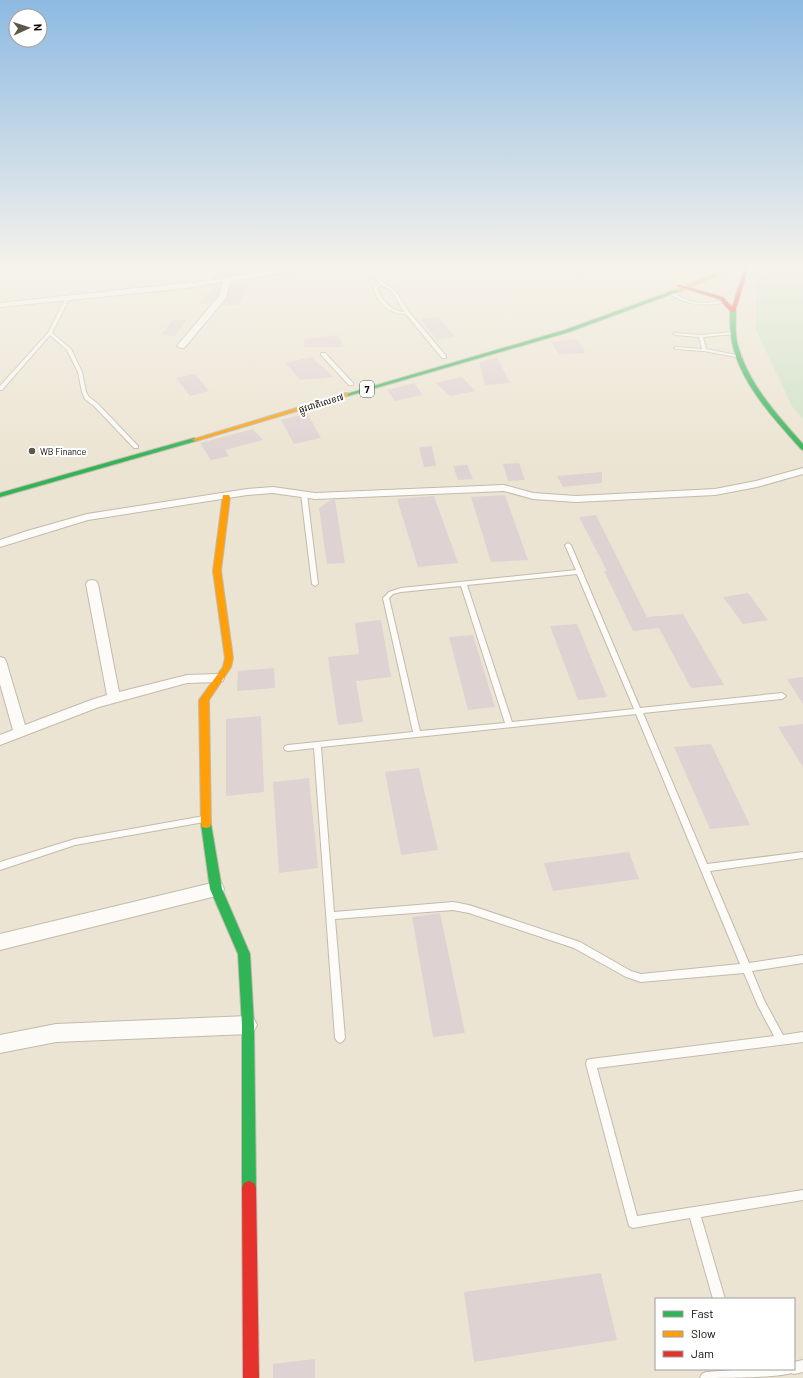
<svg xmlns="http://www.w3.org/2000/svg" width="803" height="1378" viewBox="0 0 803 1378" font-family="Barlow,'Noto Sans Khmer',sans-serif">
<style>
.green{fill:#cde1c5}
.building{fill:#dfd2d2}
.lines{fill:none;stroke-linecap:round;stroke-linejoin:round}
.lane-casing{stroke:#c1bbad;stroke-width:2}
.street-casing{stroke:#c1bbad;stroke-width:2}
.fast-casing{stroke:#c1bbad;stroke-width:2}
.slow-casing{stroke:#c1bbad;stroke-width:2}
.jam-casing{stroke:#c1bbad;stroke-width:2}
.lane{fill:#fcfbf8;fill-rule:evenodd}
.street{fill:#fcfbf8;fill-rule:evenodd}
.fast{fill:#30b455;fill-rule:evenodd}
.slow{fill:#ff9f0a;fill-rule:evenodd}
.jam{fill:#e5322d;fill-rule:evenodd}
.poi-dot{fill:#5e584b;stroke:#fff;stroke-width:1.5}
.labels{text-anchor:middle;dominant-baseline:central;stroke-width:4;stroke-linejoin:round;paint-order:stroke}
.far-street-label{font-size:9px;fill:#110c03;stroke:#fff}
.far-poi-label{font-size:9px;fill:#110c03;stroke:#fff;text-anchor:start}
.shield{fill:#fff;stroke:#58554f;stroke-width:1}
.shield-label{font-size:10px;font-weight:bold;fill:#110c03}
</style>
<rect width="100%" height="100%" fill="#ece4d2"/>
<path class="green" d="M765 269H803V419L793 408 756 330V282Z"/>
<g class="building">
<path d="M220 269H242V274L220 277Z"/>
<path d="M251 279 239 305H222L227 298 231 282Z"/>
<path d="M213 287H220L218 295 210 304H198Z"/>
<path d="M439 317 455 337 437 340 421 319Z"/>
<path d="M173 320H187L175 336 161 335Z"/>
<path d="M338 335 344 347H305L304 339Z"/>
<path d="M577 339 586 353 559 354 551 342Z"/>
<path d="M311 357 334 377 300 380 286 363Z"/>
<path d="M497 357 510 383 485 385 479 363Z"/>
<path d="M195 374 209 391 190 396 176 378Z"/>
<path d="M462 377 475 391 450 396 436 383Z"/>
<path d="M414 383 423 395 395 401 387 390Z"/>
<path d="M307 413 321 438 294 444 281 420Z"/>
<path d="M253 429 263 440 225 450 229 456 211 460 200 443Z"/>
<path d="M432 446 436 466 424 467 419 447Z"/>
<path d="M519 463 525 480 508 481 503 464Z"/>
<path d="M467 465 473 479 458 480 453 466Z"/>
<path d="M602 472V483L563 487 557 476Z"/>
<path d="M505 495 528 560 491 562 471 497Z"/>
<path d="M434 496 458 563 418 567 397 499Z"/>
<path d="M331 500H335L345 563 327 564 319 508Z"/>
<path d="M596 515 647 617 683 614 724 685 691 688 659 628 633 631 604 571H607L579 517Z"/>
<path d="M748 593 768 620 743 624 723 597Z"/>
<path d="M381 620 391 677 356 681 363 722 338 725 328 657 359 654 355 623Z"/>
<path d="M577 624 607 697 578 700 550 626Z"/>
<path d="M473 635 495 707 468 710 449 637Z"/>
<path d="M274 668 275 688 237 691 238 671Z"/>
<path d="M803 677V704L787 679Z"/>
<path d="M261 716 264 792 226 796V719Z"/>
<path d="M803 724V767L778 727Z"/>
<path d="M711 744 750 825 710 829 674 747Z"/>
<path d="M419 768 438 850 401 855 385 772Z"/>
<path d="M309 778 318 868 279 873 273 782Z"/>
<path d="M629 852 639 879 553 891 544 863Z"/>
<path d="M440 913 465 1033 433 1037 412 917Z"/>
<path d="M601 1273 617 1340 474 1362 464 1292Z"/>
<path d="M315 1359V1378H273V1364Z"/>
</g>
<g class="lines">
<defs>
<g id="lane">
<path d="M370 269H374L382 282 394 289 409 312 446 356V358H442L406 314C390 314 377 303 373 287L379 283ZM381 285 392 291 404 312C391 311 381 300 377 287Z"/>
<path d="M577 269H581L582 271 579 272Z"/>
<path d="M670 292C676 293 681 298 687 300 699 305 712 302 725 300L727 301C723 303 719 303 715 304 697 306 684 303 670 294Z"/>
<path d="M67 298 69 299 52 333 71 349 82 372 86 392 89 397 98 404 138 446V448H134L94 406 85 399 82 392 78 372 67 350 50 335 2 390H0V386L48 333 65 299Z"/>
<path d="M733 332H734V334L703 337 706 349 742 356V358L704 351 676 349 674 348 676 347 702 349 699 337 675 335 673 334 674 333 701 335Z"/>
<path d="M321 353H325L353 383V385H349L321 355Z"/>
<path d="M304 492 307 494 318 584 315 586 312 584 301 494Z"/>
<path d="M568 543 571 545 640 708 782 693 786 696 782 699 643 713 707 864 803 852V858L710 871 749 963 803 955V963L752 971 764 1000 783 1035 803 1032V1042L597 1068 637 1216 803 1190V1200L701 1217 725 1299H713L690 1218 633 1228 629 1226 586 1064 587 1060 591 1059 774 1036 758 1006 744 973 641 982 626 977 574 948 469 913 453 910 335 919 345 1038 343 1041 340 1043 337 1041 335 1038 314 748 288 751 285 750 284 748 285 746 288 745 413 732 383 598 389 592 401 588 576 570 565 545ZM577 574 634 709 512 722 467 585ZM461 586 505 723 420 731 389 598 393 594 401 592ZM636 714 740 964 641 974 631 971 580 942 469 905 453 902 334 912 321 747Z"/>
<path d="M204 816 207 817 208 819 207 821 204 822 75 845 0 870V862L75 839Z"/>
<path d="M803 1360V1372L794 1374 791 1373C776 1378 719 1378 700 1378L702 1374 706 1372 733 1370V1369H794V1362Z"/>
</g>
<g id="street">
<path d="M212 269H218L211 280 284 269H298L295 271 230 281 226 298 184 348H181L177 346 219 296 223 282 187 288 0 307V303L203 281Z"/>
<path d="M803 468V474L757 487 715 495 576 502 533 499 504 491 315 499 273 493 247 495 88 520 0 547V540L27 531 87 514 247 489 273 487 315 493 504 485 533 493 576 496 715 489 756 481Z"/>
<path d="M92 580 96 581 98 584 119 692 187 675 218 674 223 675 224 678 223 681 218 682 187 683 99 707 0 745V735L13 730 0 684V657L4 658 6 661 25 725 91 700 107 695 86 584 88 581Z"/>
<path d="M216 882 222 884 224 889 222 894 216 896 0 950V934Z"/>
<path d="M248 1016 254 1019 257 1025 254 1031 248 1034 56 1042 0 1053V1035L56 1024Z"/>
</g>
<g id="fast">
<path d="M675 290 680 291 569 332 348 396 343 395 565 330Z"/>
<path d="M733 309 736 311C736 321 735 332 737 342 746 381 777 415 803 444V450L801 449C774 419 740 383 732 342 730 332 730 321 730 311Z"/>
<path d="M194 438 197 440 196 441 0 497V493Z"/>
<path d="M206 820 210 821 211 824 222 889 250 954 254 1025 256 1188 254 1193 249 1195 244 1193 242 1188V1025L238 954 210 889 201 824 202 821Z"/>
</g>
<g id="slow">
<path d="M726 269H731L679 292 674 291Z"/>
<path d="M346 393 348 394V396L196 441 191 440Z"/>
<path d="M223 495H229L230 497 221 571 233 658 231 667 209 700 211 824 210 827 206 828 202 827 201 824 199 700 223 667 225 658 213 571Z"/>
</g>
<g id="jam">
<path d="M744 269H748L735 312H731L719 299 677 286 679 285 723 297 732 307Z"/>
<path d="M249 1181 254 1183 256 1188 259 1378H243L242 1188 244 1183Z"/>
</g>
</defs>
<use href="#lane" class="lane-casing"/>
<use href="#street" class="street-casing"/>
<use href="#fast" class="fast-casing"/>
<use href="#slow" class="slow-casing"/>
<use href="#jam" class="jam-casing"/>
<use href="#lane" class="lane"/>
<use href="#street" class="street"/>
<use href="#fast" class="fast"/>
<use href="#slow" class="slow"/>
<use href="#jam" class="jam"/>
</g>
<linearGradient id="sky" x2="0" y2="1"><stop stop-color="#8dbae2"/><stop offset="0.58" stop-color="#f6f3eb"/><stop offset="1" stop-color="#f6f3eb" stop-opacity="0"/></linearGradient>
<rect width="803" height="462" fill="url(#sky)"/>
<circle class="poi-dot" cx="32" cy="451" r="4"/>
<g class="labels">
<g class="far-street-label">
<text transform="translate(321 403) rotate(-17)">ផ្លូវជាតិលេខ៧</text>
</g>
<g class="far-poi-label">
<text x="40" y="451">WB Finance</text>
</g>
<rect class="shield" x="360" y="381" width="14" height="16" rx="3"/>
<g class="shield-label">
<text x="367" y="389">7</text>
</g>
</g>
<rect x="655" y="1298" width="140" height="72" fill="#ffffff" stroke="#a09e9a"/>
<rect x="663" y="1311" width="20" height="6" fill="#30b455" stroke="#a09e9a"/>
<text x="691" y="1318" font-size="12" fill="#110c03">Fast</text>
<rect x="663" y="1331" width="20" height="6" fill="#ff9f0a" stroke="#a09e9a"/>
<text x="691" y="1338" font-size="12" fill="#110c03">Slow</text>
<rect x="663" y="1351" width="20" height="6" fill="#e5322d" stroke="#a09e9a"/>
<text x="691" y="1358" font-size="12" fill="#110c03">Jam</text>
<g transform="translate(28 28) rotate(87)"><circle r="19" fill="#ffffff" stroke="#a09e9a"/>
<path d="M0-3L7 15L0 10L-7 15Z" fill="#5e584b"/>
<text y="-6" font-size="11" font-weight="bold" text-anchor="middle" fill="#110c03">N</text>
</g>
</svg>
